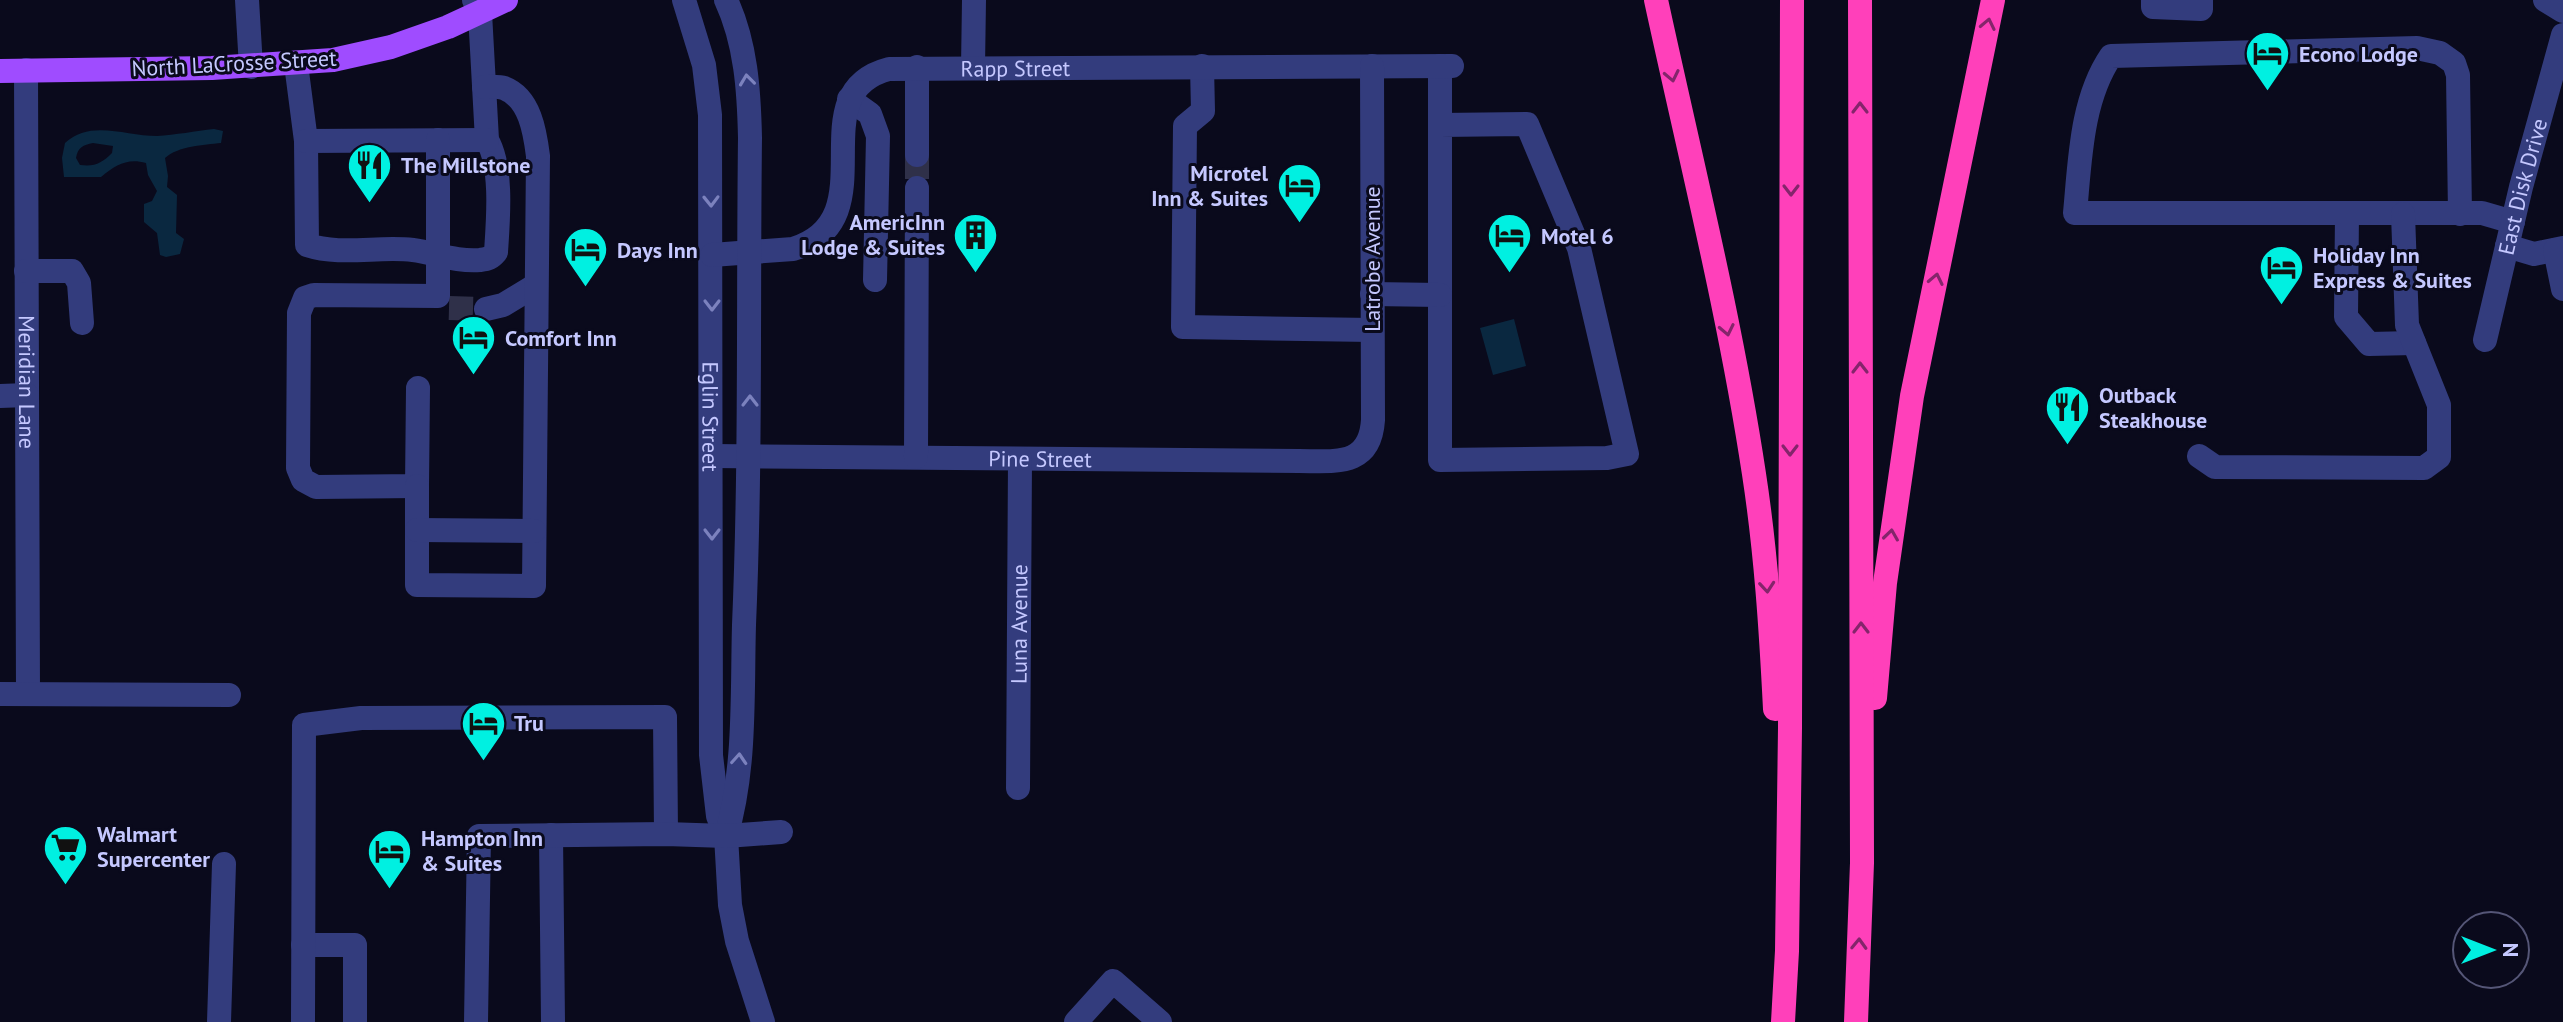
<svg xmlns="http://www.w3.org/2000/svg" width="2563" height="1022" viewBox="0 0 2563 1022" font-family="'PT Sans',sans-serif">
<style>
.water{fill:#0a2840;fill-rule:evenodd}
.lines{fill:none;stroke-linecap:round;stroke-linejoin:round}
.minor-tunnel{stroke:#2f3049;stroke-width:24;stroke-dasharray:24 12;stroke-linecap:butt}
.minor{stroke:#333c7d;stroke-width:24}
.major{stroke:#9f4cff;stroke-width:24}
.highway{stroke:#ff40ba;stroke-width:24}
.oneway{stroke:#84256b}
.oneway2{stroke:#7c82be}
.labels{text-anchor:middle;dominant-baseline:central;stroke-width:6;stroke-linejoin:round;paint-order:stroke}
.poi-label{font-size:22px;font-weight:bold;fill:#c5c8ff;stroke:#0a0a1c;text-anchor:start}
.street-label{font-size:22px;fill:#c5c8ff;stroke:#0a0a1c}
</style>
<rect width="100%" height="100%" fill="#0a0a1c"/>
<g class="water">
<path d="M214 129 223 131 221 143C204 145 178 146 165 158L168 176 167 187 177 195 176 233 184 239 180 254 166 257 160 255 157 233 144 222V204L152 201 157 191 148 175 146 163C127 158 116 165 101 177H64L62 158 65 143C90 119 126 136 157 136 175 135 196 131 214 129ZM93 143 113 146 112 153C102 163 95 167 80 165L76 158C78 147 83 145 93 143Z"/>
<path d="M1514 319 1526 366 1493 375 1480 328Z"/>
</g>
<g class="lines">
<g class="minor-tunnel">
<path d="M917 155V188"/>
<path d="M449 308 486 309"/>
</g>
<g class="minor">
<path d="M247 0 251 67"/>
<path id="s1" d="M684 0 704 65 710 115 711 755 718 816 726 836 730 905 737 941 763 1022"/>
<path d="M2153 0V7L2201 9V0"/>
<path d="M2545 0 2563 11"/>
<path d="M296 64 306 141 307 245C341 256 378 246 413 250 435 253 457 262 480 260 488 259 491 258 496 252 498 221 503 167 487 140L480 13 474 0"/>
<path d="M1202 66 1203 111 1185 126 1183 327 1372 330"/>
<path d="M1440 66V460L1607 458 1627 454 1579 248 1527 124 1440 125"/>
<path d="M917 67V155"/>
<path d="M973 67 974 0"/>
<path id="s2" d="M26 70 28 694"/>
<path d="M849 99 870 114 878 136 875 280"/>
<path d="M306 141 487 140"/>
<path d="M2347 214 2346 317 2369 344 2414 343"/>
<path d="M2460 214 2458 75 2454 63 2440 53 2417 48 2111 56C2081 100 2080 161 2075 213H2482L2513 222"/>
<path d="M2507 246 2534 254 2563 248"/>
<path d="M2555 250 2563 289"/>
<path id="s3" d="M712 255 793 249C891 219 796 93 889 69L1452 66"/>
<path d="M26 271H72L79 283 82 323"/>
<path d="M1372 294 1440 295"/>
<path d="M486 309 503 305 536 285"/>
<path id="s4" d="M2485 340 2521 187 2563 35"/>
<path d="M418 388 417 486 316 487 303 480 298 468 299 313 305 298 314 295 438 296V140"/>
<path d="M0 396 27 395"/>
<path id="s5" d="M712 456 1299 461C1336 461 1370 467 1373 420L1372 66"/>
<path d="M2199 456 2215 467 2424 468 2439 457V405L2407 325 2403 214"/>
<path d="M916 457 917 188"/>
<path d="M417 486V585L534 586 538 156C535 132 530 98 504 88 498 86 489 87 484 87"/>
<path d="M417 530 534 531"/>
<path d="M0 694 229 695"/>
<path id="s6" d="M1018 788 1020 459"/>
<path d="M551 835 553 1022"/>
<path d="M726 836C746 769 742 694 744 625 751 462 748 300 750 138 749 91 746 43 726 0"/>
<path d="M303 945H355V1022"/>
<path d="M219 1022 224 864"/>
<path d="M303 1022 304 725 361 718 665 717 666 834"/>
<path d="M476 1022 479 836 666 834 726 836 781 832"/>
<path d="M1076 1022 1113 981 1160 1022"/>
</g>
<path class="major" d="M0 71 212 68 333 60 391 47 448 27 506 0"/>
<g class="highway">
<path d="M1656 0C1690 157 1730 315 1754 474 1766 552 1771 630 1775 709"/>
<path d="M1875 698 1885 583 1912 396 1993 0"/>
<path d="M1783 1022 1787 951 1790 728 1792 0"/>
<path d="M1856 1022 1862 863 1860 0"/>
</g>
</g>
<defs><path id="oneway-chevron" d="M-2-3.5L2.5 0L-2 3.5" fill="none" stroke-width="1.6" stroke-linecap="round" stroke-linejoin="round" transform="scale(2)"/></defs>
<g class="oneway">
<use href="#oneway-chevron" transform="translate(1988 24) rotate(-78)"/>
<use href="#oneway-chevron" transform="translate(1672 76) rotate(78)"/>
<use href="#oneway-chevron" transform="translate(1860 108) rotate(-90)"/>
<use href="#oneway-chevron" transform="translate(1791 190) rotate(90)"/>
<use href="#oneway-chevron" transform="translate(1936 279) rotate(-78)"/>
<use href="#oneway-chevron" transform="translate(1727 330) rotate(78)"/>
<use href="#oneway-chevron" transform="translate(1860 368) rotate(-90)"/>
<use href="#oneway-chevron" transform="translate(1790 450) rotate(90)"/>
<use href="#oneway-chevron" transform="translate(1891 535) rotate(-82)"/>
<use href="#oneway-chevron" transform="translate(1767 587) rotate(85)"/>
<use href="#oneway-chevron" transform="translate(1861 628) rotate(-90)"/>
<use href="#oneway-chevron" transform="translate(1859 944) rotate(-88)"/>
</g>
<g class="oneway2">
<use href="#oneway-chevron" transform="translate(747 80) rotate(-97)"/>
<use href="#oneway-chevron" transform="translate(711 201) rotate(89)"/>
<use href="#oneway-chevron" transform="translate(712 305) rotate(90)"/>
<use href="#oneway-chevron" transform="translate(750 401) rotate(-90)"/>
<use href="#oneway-chevron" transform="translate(712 534) rotate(90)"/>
<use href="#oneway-chevron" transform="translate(739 759) rotate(-86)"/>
</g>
<defs>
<symbol id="hotel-pin" viewBox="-11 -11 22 30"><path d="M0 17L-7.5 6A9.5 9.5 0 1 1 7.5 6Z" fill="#00f0e1" stroke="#0a0a1c"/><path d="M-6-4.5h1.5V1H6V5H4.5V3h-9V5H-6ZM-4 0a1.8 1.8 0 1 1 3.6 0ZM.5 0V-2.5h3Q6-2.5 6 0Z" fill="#111"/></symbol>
<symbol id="restaurant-pin" viewBox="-11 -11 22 30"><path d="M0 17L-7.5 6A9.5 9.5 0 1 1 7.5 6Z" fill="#00f0e1" stroke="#0a0a1c"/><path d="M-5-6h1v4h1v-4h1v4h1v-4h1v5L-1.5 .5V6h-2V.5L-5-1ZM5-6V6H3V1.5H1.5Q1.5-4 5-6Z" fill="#111"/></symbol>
<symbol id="building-pin" viewBox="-11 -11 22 30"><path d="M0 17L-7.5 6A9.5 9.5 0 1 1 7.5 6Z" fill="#00f0e1" stroke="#0a0a1c"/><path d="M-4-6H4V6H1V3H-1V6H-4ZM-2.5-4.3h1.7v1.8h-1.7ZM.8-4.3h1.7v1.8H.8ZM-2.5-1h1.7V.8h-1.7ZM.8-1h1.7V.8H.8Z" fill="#111"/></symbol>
<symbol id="supermarket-pin" viewBox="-11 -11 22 30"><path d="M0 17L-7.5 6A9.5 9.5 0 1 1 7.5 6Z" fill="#00f0e1" stroke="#0a0a1c"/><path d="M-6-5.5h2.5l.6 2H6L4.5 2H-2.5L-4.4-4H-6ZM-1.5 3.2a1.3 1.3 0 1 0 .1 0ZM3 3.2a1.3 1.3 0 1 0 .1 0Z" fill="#111"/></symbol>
</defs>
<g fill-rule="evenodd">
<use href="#hotel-pin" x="2242" y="28" width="51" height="69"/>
<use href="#restaurant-pin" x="344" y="140" width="51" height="69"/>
<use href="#hotel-pin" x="1274" y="160" width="51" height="69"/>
<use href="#building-pin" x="950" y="210" width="51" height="69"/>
<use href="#hotel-pin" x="1484" y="210" width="51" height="69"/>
<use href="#hotel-pin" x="560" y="224" width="51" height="69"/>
<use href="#hotel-pin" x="2256" y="242" width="51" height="69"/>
<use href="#hotel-pin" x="448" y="312" width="51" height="69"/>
<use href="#restaurant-pin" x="2042" y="382" width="51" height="69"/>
<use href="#hotel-pin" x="458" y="698" width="51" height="69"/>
<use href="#supermarket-pin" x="40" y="822" width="51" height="69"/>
<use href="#hotel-pin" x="364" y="826" width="51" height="69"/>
</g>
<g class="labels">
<g class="poi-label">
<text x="2299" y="54">Econo Lodge</text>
<text x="401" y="165">The Millstone</text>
<text x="1268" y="173" text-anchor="end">Microtel<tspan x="1268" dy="25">Inn &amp; Suites</tspan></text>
<text x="945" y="222" text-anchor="end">AmericInn<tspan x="945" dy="25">Lodge &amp; Suites</tspan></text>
<text x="1541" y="236">Motel 6</text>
<text x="617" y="250">Days Inn</text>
<text x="2313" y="255">Holiday Inn<tspan x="2313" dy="25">Express &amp; Suites</tspan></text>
<text x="505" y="338">Comfort Inn</text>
<text x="2099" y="395">Outback<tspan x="2099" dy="25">Steakhouse</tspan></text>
<text x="514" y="723">Tru</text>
<text x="97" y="834">Walmart<tspan x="97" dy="25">Supercenter</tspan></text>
<text x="421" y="838">Hampton Inn<tspan x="421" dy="25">&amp; Suites</tspan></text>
</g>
<g class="street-label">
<text transform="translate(234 63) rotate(-3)">North LaCrosse Street</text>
<text stroke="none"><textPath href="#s3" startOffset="432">Rapp Street</textPath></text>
<text stroke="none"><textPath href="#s4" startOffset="158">East Disk Drive</textPath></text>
<text transform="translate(1372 259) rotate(-90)">Latrobe Avenue</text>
<text stroke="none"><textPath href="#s2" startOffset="312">Meridian Lane</textPath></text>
<text stroke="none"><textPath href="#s1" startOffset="420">Eglin Street</textPath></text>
<text stroke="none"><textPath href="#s5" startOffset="328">Pine Street</textPath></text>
<text stroke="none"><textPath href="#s6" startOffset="164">Luna Avenue</textPath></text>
</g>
</g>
<g transform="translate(2491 950) rotate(90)"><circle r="38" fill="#0a0a1c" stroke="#555677" stroke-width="2"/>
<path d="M0-6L14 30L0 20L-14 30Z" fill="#00f0e1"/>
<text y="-12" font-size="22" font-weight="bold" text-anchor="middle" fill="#c5c8ff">N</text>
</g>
</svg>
